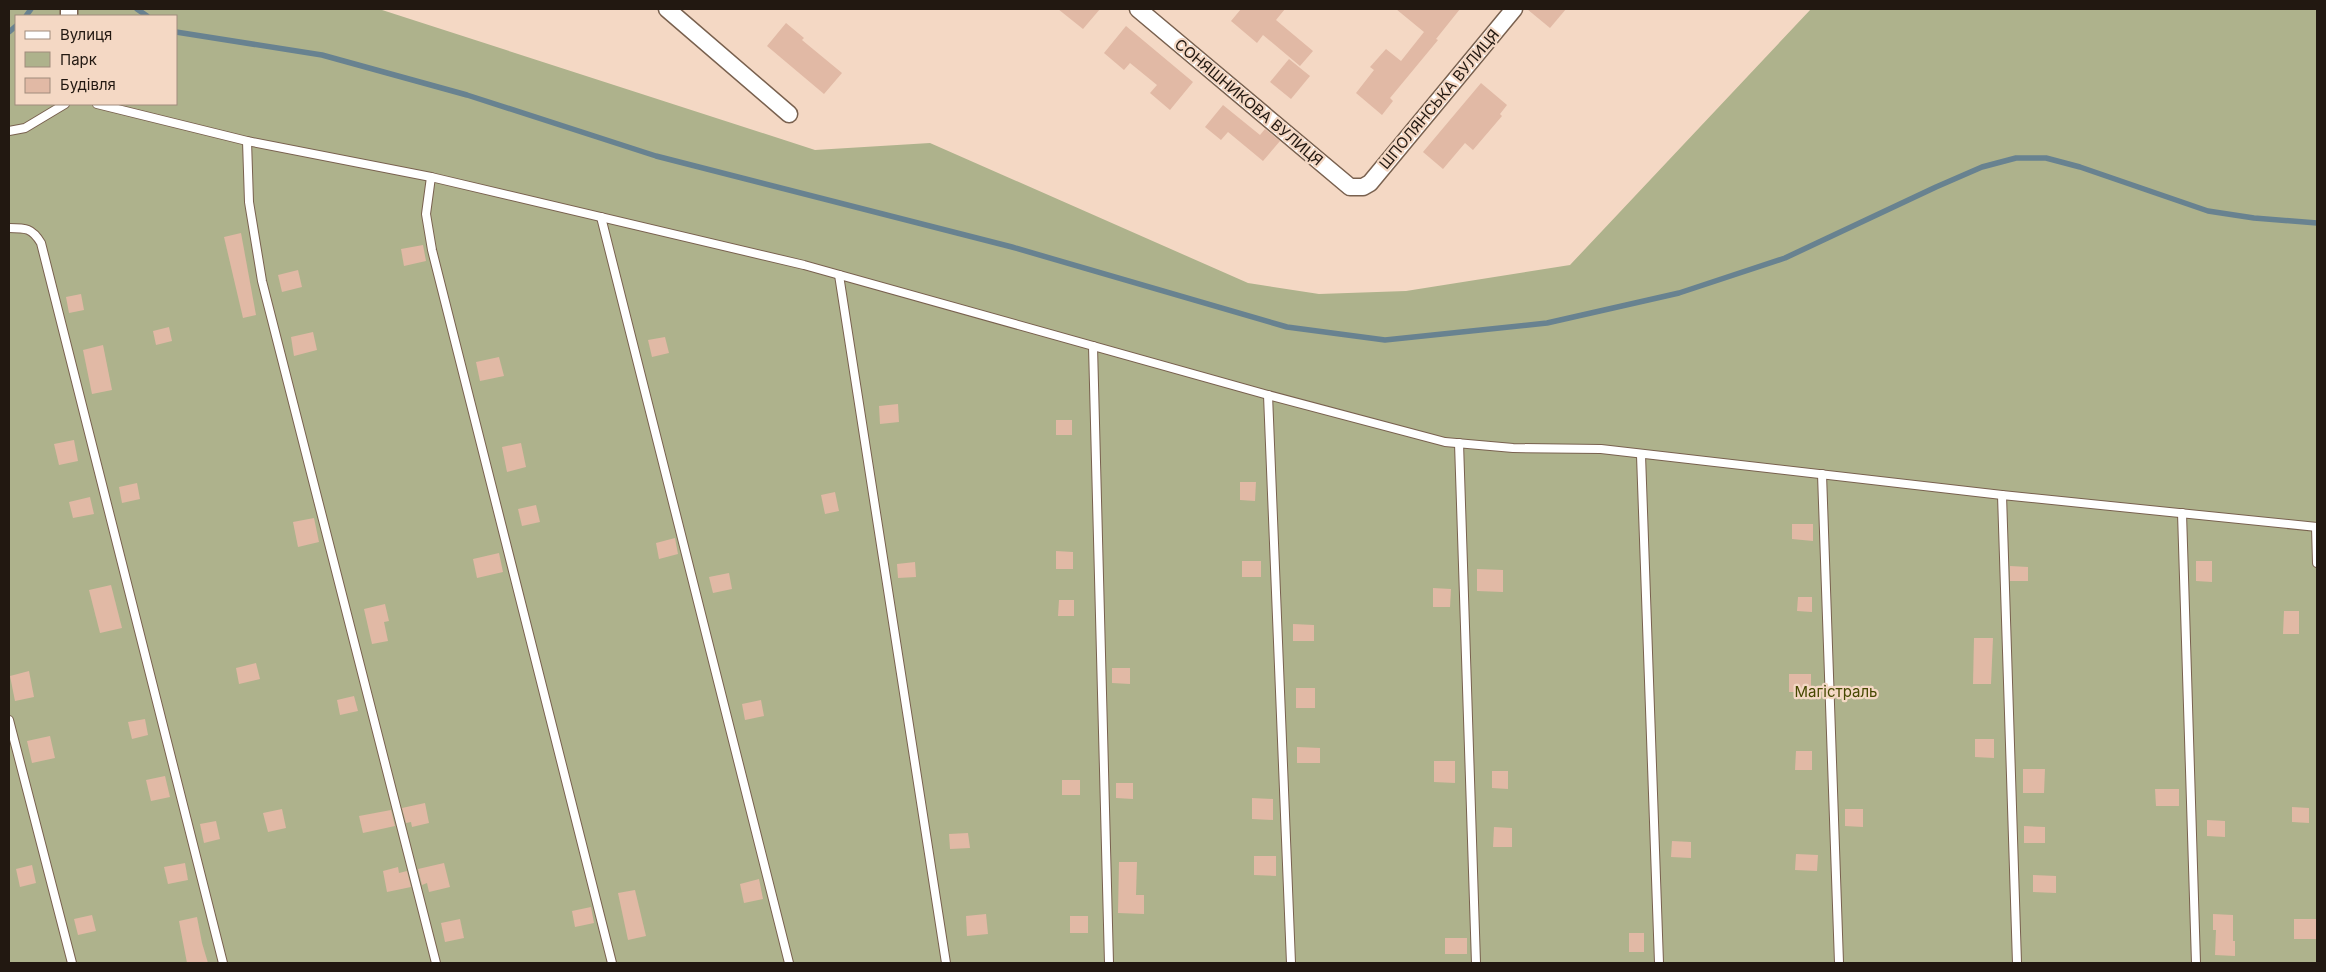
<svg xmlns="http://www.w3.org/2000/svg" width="2326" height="972" viewBox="0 0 2326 972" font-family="Inter,sans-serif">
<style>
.green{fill:#aeb28c;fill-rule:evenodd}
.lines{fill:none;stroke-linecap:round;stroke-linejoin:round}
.stream{stroke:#688290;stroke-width:5.5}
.building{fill:#e1b9a5}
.service-casing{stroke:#79614f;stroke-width:10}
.minor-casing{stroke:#79614f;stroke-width:19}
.service{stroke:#fff;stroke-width:8}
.minor{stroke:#fff;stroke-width:16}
.labels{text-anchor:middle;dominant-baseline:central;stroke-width:4.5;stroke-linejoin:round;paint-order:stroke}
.street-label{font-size:15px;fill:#221811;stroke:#f4d8c4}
.park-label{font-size:15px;fill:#464801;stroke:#f4d8c4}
</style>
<rect width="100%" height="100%" fill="#f4d8c4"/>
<path class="green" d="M9 9H379L815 150 930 143 1248 283 1319 294 1406 291 1570 265 1811 9H2317V963H9ZM16 16H176V104H16Z"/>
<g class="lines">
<g class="stream">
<path d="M137 9 147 16"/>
<path d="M26 16 31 9"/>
<path d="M9 32 16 26"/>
<path d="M176 32 322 55 467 95 656 156 1012 247 1287 327 1385 340 1547 323 1679 293 1785 258 1936 187 1982 167 2016 158H2046L2080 167 2208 211 2254 218 2317 223"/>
</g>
</g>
<g class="building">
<path d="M1058 9H1100L1083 29Z"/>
<path d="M1241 9H1285L1276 20 1313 51 1300 66 1263 35 1257 43 1231 21Z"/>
<path d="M1396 9H1460L1436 39 1438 40 1390 98 1393 101 1382 115 1356 93 1374 70 1370 67 1386 49 1401 61 1424 32Z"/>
<path d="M1527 9H1566L1550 28Z"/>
<path d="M786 23 804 38 802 40 842 73 824 94 767 46Z"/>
<path d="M1126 26 1193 82 1170 110 1150 93 1157 85 1130 63 1124 70 1104 53Z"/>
<path d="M1289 59 1310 76 1291 99 1270 82Z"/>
<path d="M1481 83 1507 105 1500 114 1502 116 1473 150 1465 143 1443 169 1423 152Z"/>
<path d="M1223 105 1260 135 1265 129 1280 141 1263 161 1228 132 1221 140 1205 127Z"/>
<path d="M241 233 256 315 243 318 224 237Z"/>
<path d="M423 245 426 261 404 266 401 249Z"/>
<path d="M298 270 302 287 282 292 278 275Z"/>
<path d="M81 294 84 310 69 313 66 297Z"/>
<path d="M169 327 172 341 156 345 153 331Z"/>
<path d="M313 332 317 350 294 356 291 337Z"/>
<path d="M665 337 669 353 652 357 648 340Z"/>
<path d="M103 345 112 390 92 394 83 350Z"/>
<path d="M499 357 504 376 480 381 476 362Z"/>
<path d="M898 404 899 422 880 424 879 406Z"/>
<rect x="1056" y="420" width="16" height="15"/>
<path d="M74 440 78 461 59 465 54 444Z"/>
<path d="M521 443 526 467 507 472 502 447Z"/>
<path d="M1240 482H1256L1255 501 1240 500Z"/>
<path d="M137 483 140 499 122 503 119 487Z"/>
<path d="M835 492 839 511 825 514 821 495Z"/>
<path d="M90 497 94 514 73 518 69 502Z"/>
<path d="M536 505 540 522 522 526 518 509Z"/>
<path d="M314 518 319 542 298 547 293 522Z"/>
<path d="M1792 524H1813V541L1792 539Z"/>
<path d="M675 538 678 554 659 559 656 543Z"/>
<path d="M1056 551 1073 552V569H1056Z"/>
<path d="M499 553 503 572 477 578 473 559Z"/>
<rect x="1242" y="561" width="19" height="16"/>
<path d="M2196 561H2212V582L2196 581Z"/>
<path d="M915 562 916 577 898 578 897 564Z"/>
<path d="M2010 566 2028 567V581H2010Z"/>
<path d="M1477 569 1503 570V592L1477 591Z"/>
<path d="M729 573 732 589 713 593 709 577Z"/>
<path d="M111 585 122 628 100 633 89 590Z"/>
<path d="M1433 588 1451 589 1450 607H1433Z"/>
<path d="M1798 597H1812V612L1797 611Z"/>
<path d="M1059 600H1074V616H1058Z"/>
<path d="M385 604 389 621 384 622 388 641 372 644 364 609Z"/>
<path d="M2284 611H2299V634H2283Z"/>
<path d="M1293 624 1314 625V641H1293Z"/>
<path d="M1974 638H1993L1991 684H1973Z"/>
<path d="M256 663 260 679 239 684 236 668Z"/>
<path d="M1112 668H1130V684L1112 683Z"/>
<path d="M29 671 34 697 15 701 10 676Z"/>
<rect x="1789" y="674" width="22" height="18"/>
<rect x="1296" y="688" width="19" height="20"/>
<path d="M354 696 358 711 340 715 337 700Z"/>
<path d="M761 700 764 716 745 720 742 704Z"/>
<path d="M145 719 148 735 132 739 128 722Z"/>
<path d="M50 736 55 758 32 763 27 741Z"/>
<path d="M1975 739H1994V758L1975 757Z"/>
<path d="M1297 747 1320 748V763H1297Z"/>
<path d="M1796 751H1812V770H1795Z"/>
<path d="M1434 761H1455V783L1434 782Z"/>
<path d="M2023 769H2045L2044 793H2023Z"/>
<path d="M1492 771H1508V789L1492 788Z"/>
<path d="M165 776 170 797 151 801 146 780Z"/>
<rect x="1062" y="780" width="18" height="15"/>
<path d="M1116 783H1133V799L1116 798Z"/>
<path d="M2155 789H2179V806H2156Z"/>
<path d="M1252 798 1273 799V820L1252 819Z"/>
<path d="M425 803 429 823 412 827 411 822 406 823 402 808Z"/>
<path d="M2292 807 2309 808V823L2292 822Z"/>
<path d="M282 809 286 828 268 832 263 813Z"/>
<path d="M1845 809H1863V827L1845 826Z"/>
<path d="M391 810 395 826 363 833 359 816Z"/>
<path d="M2207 820 2225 821V837L2207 836Z"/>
<path d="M216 821 220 839 204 843 200 824Z"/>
<path d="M2024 826 2045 827V843H2024Z"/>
<path d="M1494 827 1512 828V847H1493Z"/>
<path d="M968 833 970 848 950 849 949 834Z"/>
<path d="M1672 841 1691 842V858L1671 857Z"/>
<path d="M1796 854 1818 855 1817 871 1795 870Z"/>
<path d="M1254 856H1276V876L1254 875Z"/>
<path d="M1119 862H1137L1136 895H1144V914L1118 913Z"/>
<path d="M185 863 188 880 168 884 164 867Z"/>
<path d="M444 863 450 887 429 892 427 883 422 885 418 869Z"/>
<path d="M32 865 36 883 20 887 16 869Z"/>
<path d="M398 867 399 873 407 871 411 887 387 892 383 871Z"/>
<path d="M2033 875 2056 876V893L2033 892Z"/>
<path d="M759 879 763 899 744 903 740 884Z"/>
<path d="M635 890 646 936 628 940 618 893Z"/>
<path d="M591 907 594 923 575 927 572 911Z"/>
<path d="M986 914 988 934 967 936 966 916Z"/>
<path d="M2213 914 2233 915V941H2235V956L2215 955 2216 930H2213Z"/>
<path d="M92 915 96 931 78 935 74 919Z"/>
<rect x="1070" y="916" width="18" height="17"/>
<path d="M197 917 202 943 208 963H187L179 921Z"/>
<path d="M460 919 464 938 445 942 441 923Z"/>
<rect x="2294" y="919" width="22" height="20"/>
<rect x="1629" y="933" width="15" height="19"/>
<rect x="1445" y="938" width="22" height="16"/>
</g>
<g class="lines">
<defs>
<g id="service">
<path d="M97 104 247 141 431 177 804 265 1268 395 1445 442 1513 448 1601 449 2002 495 2317 527"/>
<path d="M9 131 25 128 65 104"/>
<path d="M247 141 249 202 262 281 436 963"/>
<path d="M431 177 426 214 432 250 612 963"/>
<path d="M601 217 789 963"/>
<path d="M9 228C26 228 32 228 41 243L223 963"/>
<path d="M839 275 946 963"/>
<path d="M1093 346 1109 963"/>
<path d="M1268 395 1291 963"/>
<path d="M1459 443 1476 963"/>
<path d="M1641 455 1659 963"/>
<path d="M1822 474 1839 963"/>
<path d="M2002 495 2017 963"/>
<path d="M2182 513 2196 963"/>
<path d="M2316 527 2317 563"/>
<path d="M9 720 72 963"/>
</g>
<g id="minor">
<path d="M69 9V16"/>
<path d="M667 9 789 114"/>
<path d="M1138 9 1350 187H1363L1370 183 1514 9"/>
</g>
</defs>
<use href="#service" class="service-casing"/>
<use href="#minor" class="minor-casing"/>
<use href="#service" class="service"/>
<use href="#minor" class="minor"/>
</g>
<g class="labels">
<g class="street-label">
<text transform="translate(1439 99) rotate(-50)">ШПОЛЯНСЬКА ВУЛИЦЯ</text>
<text transform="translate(1249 102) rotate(40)">СОНЯШНИКОВА ВУЛИЦЯ</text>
</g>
<g class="park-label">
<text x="1836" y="691">Магістраль</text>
</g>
</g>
<rect width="2326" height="972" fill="none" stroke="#221811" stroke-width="20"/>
<rect x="15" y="15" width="162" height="90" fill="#f4d8c4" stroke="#a08b7c"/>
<rect x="25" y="31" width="25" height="8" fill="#ffffff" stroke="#a08b7c"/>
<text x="60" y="40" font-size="15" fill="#221811">Вулиця</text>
<rect x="25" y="52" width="25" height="15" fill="#aeb28c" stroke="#a08b7c"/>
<text x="60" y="65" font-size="15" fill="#221811">Парк</text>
<rect x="25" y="78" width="25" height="15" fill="#e1b9a5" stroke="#a08b7c"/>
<text x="60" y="90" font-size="15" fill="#221811">Будівля</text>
</svg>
